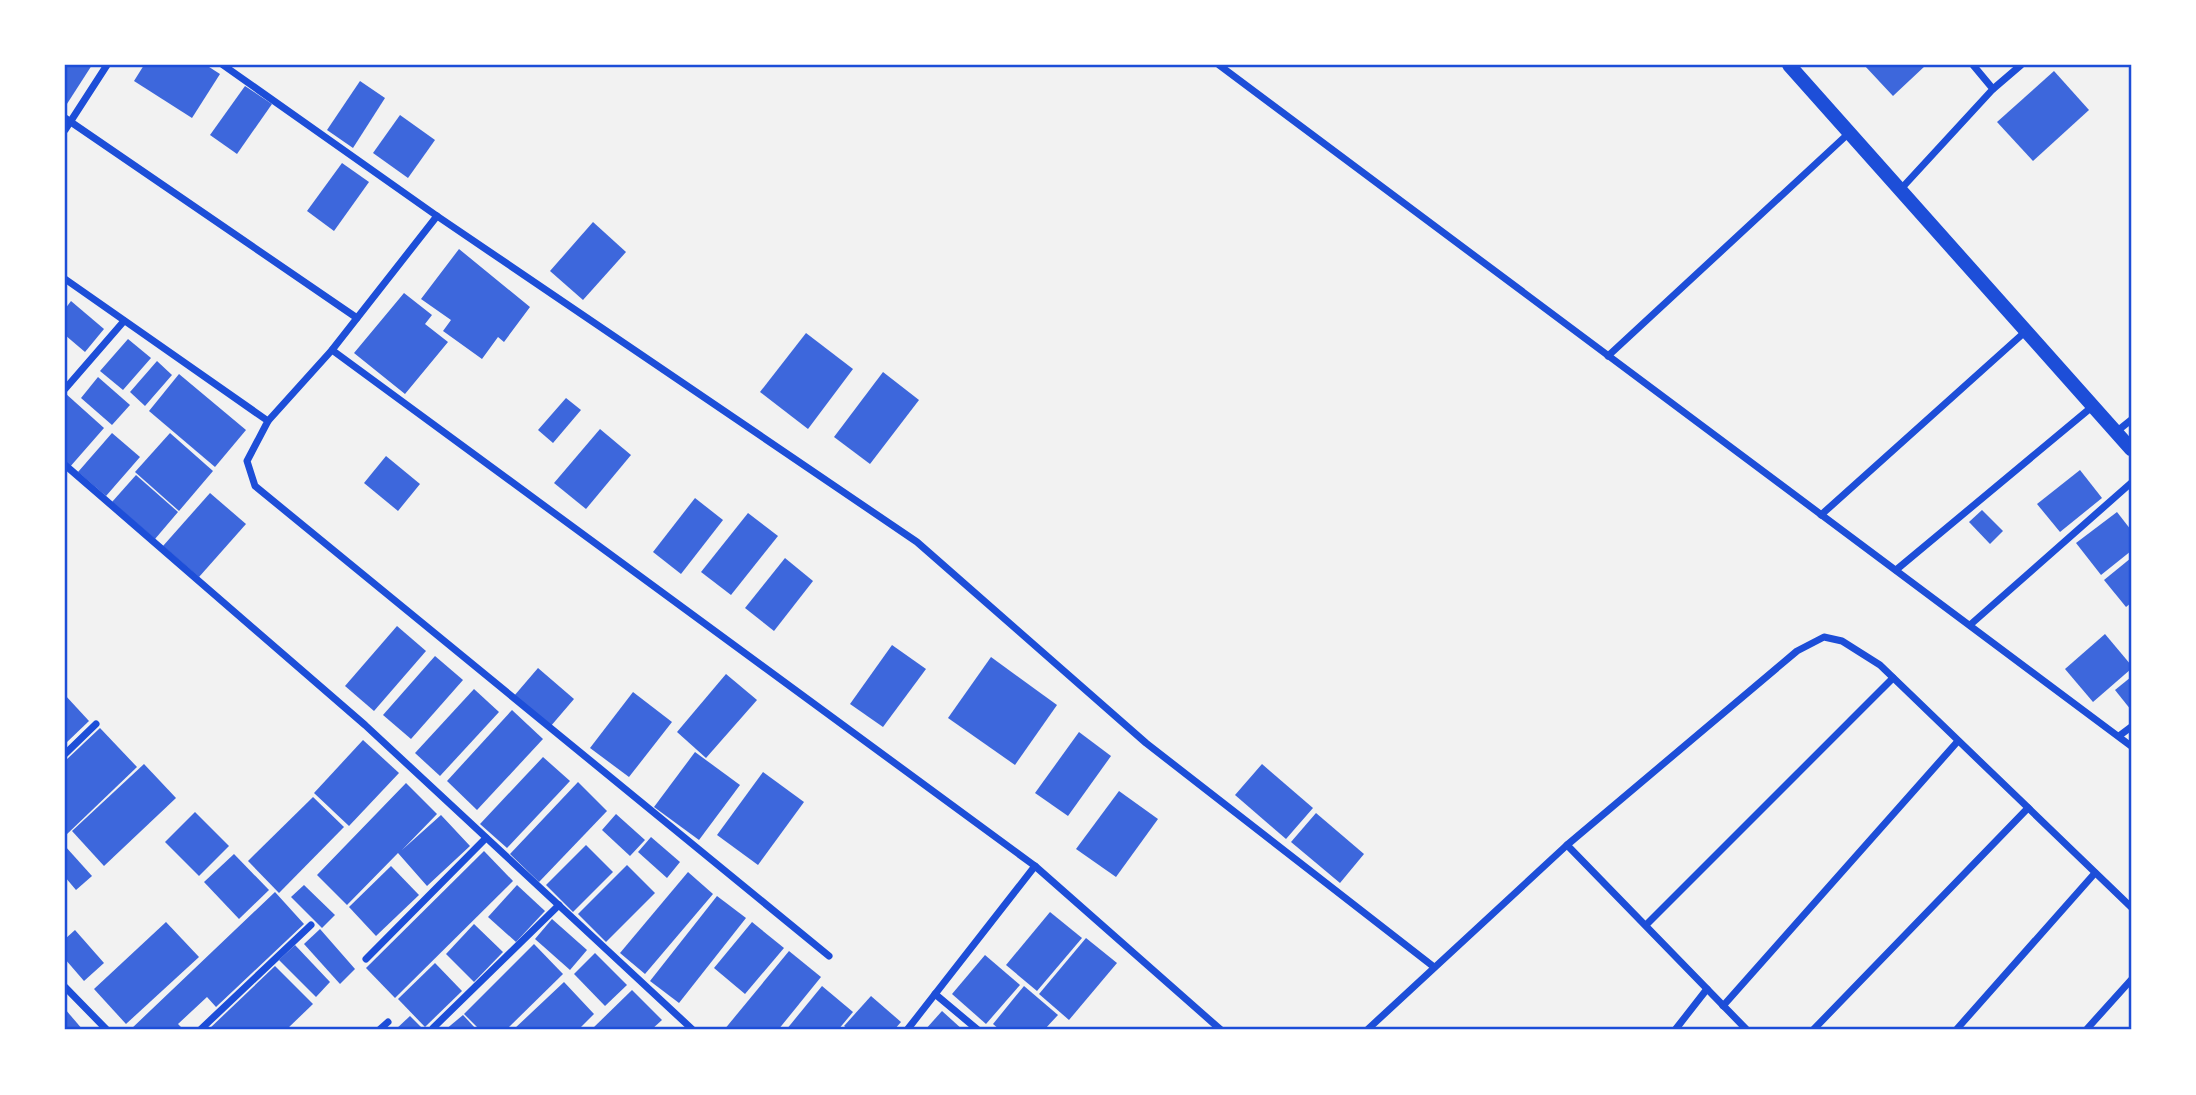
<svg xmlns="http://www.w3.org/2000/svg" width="2196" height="1095" viewBox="0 0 2196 1095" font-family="Georgia,serif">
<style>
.building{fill:#3d67dc}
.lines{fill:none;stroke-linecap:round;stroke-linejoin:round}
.minor{stroke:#1d4ed8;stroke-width:7}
.secondary{stroke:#1d4ed8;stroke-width:14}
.neatline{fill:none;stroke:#1d4ed8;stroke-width:2.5}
</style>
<rect width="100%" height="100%" fill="#f2f2f2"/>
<g class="building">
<path d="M65 65H92L65 107Z"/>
<path d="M144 65H206L220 74 192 118 134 81Z"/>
<path d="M1864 65H1926L1893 96Z"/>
<path d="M2054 71 2089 110 2033 161 1997 122Z"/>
<path d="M360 81 385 98 353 148 327 130Z"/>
<path d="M245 86 272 104 237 154 210 135Z"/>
<path d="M400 115 435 140 408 178 373 153Z"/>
<path d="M342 163 369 182 334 231 307 211Z"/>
<path d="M593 222 626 252 583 300 550 271Z"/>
<path d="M459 249 530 307 504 342 498 337 482 359 443 331 451 320 421 299Z"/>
<path d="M404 293 432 315 425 324 448 342 405 394 354 353Z"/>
<path d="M71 301 104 329 85 352 65 335V309Z"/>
<path d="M806 333 853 369 808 429 760 392Z"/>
<path d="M128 339 151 358 123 390 100 371Z"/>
<path d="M157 361 172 375 145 406 130 392Z"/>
<path d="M883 372 919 400 870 464 834 437Z"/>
<path d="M179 374 246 430 215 467 149 411Z"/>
<path d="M98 377 130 405 112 425 81 398Z"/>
<path d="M65 393 104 428 69 468 65 464Z"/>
<path d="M566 398 581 410 553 443 538 430Z"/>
<path d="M600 429 631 455 586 509 554 483Z"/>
<path d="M112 433 140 457 106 496 78 472Z"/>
<path d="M170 433 213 471 179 511 135 472Z"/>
<path d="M386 456 420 484 398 511 364 483Z"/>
<path d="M2080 470 2102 498 2060 532 2037 504Z"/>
<path d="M136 475 178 512 155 539 112 502Z"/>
<path d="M210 493 246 524 199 577 163 546Z"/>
<path d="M695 498 723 520 681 574 653 552Z"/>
<path d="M1982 510 2003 531 1990 544 1969 522Z"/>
<path d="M2117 512 2131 530V551L2101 575 2076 543Z"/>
<path d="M748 513 778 536 731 595 701 572Z"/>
<path d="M785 558 813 581 774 631 745 608Z"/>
<path d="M2131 558V603L2126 607 2104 580Z"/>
<path d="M397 626 426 651 374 711 345 686Z"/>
<path d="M2105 634 2131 665V669L2093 702 2065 669Z"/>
<path d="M892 645 926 669 883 727 850 704Z"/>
<path d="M435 656 463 680 411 739 383 715Z"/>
<path d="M991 657 1057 705 1015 765 948 718Z"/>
<path d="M538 668 574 699 550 727 514 696Z"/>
<path d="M726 674 757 700 706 758 677 732Z"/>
<path d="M2131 677V710L2115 690Z"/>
<path d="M474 689 499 712 440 776 415 753Z"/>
<path d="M633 692 672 722 629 777 590 748Z"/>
<path d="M65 695 89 721 65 744Z"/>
<path d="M512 710 543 739 477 810 447 781Z"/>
<path d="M100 728 137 767 65 836V761Z"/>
<path d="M1079 732 1111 756 1068 816 1035 793Z"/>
<path d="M363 740 399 773 349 826 314 793Z"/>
<path d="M695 752 740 785 699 840 654 807Z"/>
<path d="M543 757 570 781 507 848 480 824Z"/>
<path d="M144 764 176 798 104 866 72 831Z"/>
<path d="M1262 764 1313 808 1286 839 1235 795Z"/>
<path d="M763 772 804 802 758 865 717 835Z"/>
<path d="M578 782 607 811 539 882 510 854Z"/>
<path d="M406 783 437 814 402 850 441 815 470 846 427 886 398 853 347 905 317 875Z"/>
<path d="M1119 791 1158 819 1116 877 1076 849Z"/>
<path d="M313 797 344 827 279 893 248 861Z"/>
<path d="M195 812 229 846 199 876 165 842Z"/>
<path d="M1316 813 1364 854 1340 883 1291 842Z"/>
<path d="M616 814 645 840 630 856 602 830Z"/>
<path d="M651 837 680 862 667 878 638 852Z"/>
<path d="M586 845 613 872 573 912 546 885Z"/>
<path d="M65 846 92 876 76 890 65 877Z"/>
<path d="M484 851 513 881 395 998 366 968Z"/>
<path d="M234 854 269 890 239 919 204 882Z"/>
<path d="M627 865 655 893 606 942 578 914Z"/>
<path d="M391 866 419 895 376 936 349 907Z"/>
<path d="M688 872 713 894 645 974 620 953Z"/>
<path d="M304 885 335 915 322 928 291 897Z"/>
<path d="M517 885 545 911 516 942 488 917Z"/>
<path d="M275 892 304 924 216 1007 207 997 178 1024 184 1030H130Z"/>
<path d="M717 896 746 918 679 1003 650 981Z"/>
<path d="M1050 912 1082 938 1037 991 1006 965Z"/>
<path d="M552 919 587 950 570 970 535 939Z"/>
<path d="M166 922 199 957 126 1024 94 989Z"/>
<path d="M752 922 784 948 745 994 714 968Z"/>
<path d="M474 924 503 952 474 982 446 954Z"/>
<path d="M320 929 355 969 340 984 304 944Z"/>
<path d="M75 930 104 963 84 981 65 959V939Z"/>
<path d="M1086 938 1117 963 1069 1020 1039 994Z"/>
<path d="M534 944 563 974 506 1030H480L464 1014Z"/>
<path d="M295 945 330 982 316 997 279 960Z"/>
<path d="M789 951 821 977 778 1030H724Z"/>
<path d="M595 953 627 985 605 1006 574 974Z"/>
<path d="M985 955 1020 985 986 1024 952 994Z"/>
<path d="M435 963 462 991 425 1027 398 999Z"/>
<path d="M275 966 313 1004 286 1030H208Z"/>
<path d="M564 982 594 1014 578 1030H513Z"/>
<path d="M822 986 853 1012 838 1030H786Z"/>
<path d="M1024 986 1058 1015 1044 1030H1000L993 1024Z"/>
<path d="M632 990 662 1020 651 1030H591Z"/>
<path d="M871 996 901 1022 894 1030H849L844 1026Z"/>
<path d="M65 1009 83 1030H65Z"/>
<path d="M942 1011 963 1030H925Z"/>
<path d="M463 1015 477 1030H445Z"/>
<path d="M410 1016 424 1030H395Z"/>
</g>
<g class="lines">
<g class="minor">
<path d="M223 65 437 216 917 542 1146 743 1434 967"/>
<path d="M1219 65 2131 746"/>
<path d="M1993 89 2021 65"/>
<path d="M65 118 357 318"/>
<path d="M65 130 107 65"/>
<path d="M1900 190 1993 89 1973 65"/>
<path d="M65 279 268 421 247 461 255 486 829 956"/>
<path d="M332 350 1035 866 1221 1030"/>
<path d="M1608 356 1849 133"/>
<path d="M65 389 124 321"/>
<path d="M268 421 332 350 437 216"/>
<path d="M2116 432 2131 420"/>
<path d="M65 465 365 725 693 1030"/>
<path d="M1821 515 2026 331"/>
<path d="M1896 570 2093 406"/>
<path d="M1970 625 2131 483"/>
<path d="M2119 736 2131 727"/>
<path d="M65 754 96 724"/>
<path d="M1646 925 1893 678"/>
<path d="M366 959 486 838"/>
<path d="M65 987 107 1030"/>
<path d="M935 994 978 1030"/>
<path d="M1723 1006 1958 741"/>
<path d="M433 1028 559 905"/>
<path d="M200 1030 311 925"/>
<path d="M379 1030 388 1022"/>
<path d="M907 1030 1035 866"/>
<path d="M1367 1030 1567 845"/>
<path d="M1675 1030 1707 989"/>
<path d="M1747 1030 1567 845 1797 651 1824 637 1842 641 1880 665 2131 907"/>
<path d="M1813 1030 2028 808"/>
<path d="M1956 1030 2095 873"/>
<path d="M2086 1030 2131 980"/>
</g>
<path class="secondary" d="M1789 65 2131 449"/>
</g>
<rect width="2196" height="1095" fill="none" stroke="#ffffff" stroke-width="133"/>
<rect x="66" y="66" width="2064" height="962" class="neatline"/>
</svg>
